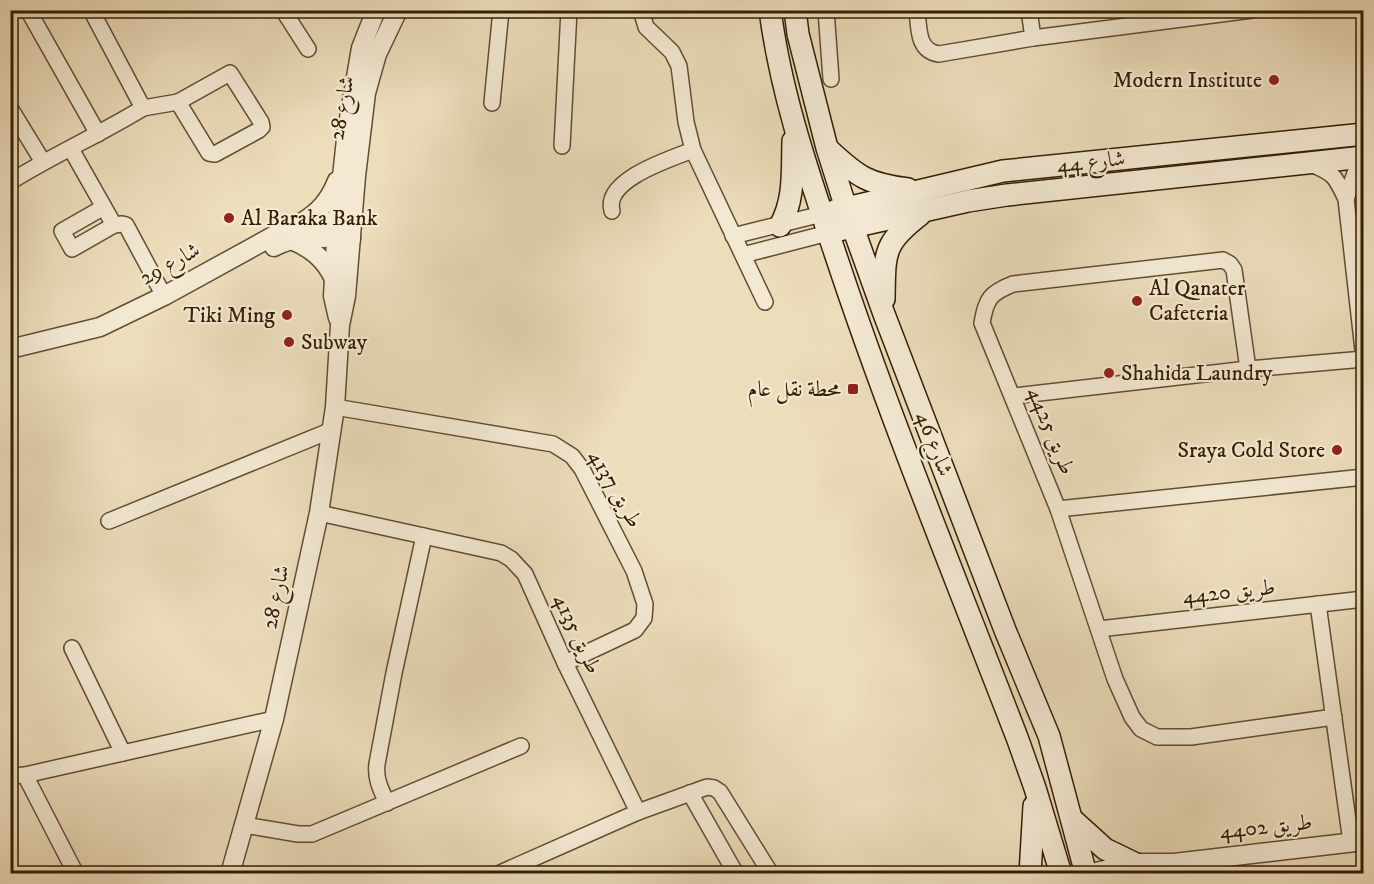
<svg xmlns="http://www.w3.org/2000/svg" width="1374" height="884" viewBox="0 0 1374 884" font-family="'IM FELL DW Pica',Amiri,serif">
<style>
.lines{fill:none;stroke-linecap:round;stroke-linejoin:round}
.minor-casing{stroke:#624e32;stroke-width:18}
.tertiary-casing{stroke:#624e32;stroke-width:21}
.secondary-casing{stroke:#341f04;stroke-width:24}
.minor{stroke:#f3e9d3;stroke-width:15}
.tertiary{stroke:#f3e9d3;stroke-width:18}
.secondary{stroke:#f3e9d3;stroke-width:21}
.poi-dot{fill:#8f2418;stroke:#f3e9d3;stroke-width:2}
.labels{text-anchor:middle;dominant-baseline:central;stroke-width:4.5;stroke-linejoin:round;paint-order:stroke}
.poi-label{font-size:22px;fill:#341f04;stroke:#f3e9d3;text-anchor:end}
.street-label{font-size:22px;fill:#341f04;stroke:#f3e9d3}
</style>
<rect width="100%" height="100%" fill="#ecddbb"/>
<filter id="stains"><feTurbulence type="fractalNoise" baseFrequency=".00333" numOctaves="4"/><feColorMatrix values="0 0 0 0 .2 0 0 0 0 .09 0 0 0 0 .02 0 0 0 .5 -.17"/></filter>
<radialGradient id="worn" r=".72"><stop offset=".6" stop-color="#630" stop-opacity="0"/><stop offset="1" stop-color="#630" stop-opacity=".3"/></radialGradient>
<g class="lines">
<defs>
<g id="minor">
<path d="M28 10 98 134"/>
<path d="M91 10 143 108 178 102"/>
<path d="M283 10 308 49"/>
<path d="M641 10 646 27 672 52 679 66 686 122 693 150 765 302"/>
<path d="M826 10 831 79"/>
<path d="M917 10C919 28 917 51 939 54L1033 38 1252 10"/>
<path d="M1029 10 1033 38"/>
<path d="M230 73 261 122 262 127 259 130 215 154 209 153 178 102Z"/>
<path d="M492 103 501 10"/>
<path d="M10 108 43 162"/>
<path d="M562 146 569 10"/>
<path d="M71 149 114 225 72 249 62 231 104 207"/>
<path d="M1311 164C1335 174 1335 176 1346 199L1364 359"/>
<path d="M10 182C53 155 99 135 143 108"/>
<path d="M1346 199 1355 173 1364 165"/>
<path d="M612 211C603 180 670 159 693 150"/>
<path d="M114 225 122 224 126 225 164 296"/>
<path d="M733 236 822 214"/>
<path d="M743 255 828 233"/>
<path d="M1248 369 1234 270 1230 264 1223 260 1013 284C990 293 986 299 982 323L1058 509 1115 679 1132 717 1141 729 1157 737H1191L1334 717"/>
<path d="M1014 396 1248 369 1364 359"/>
<path d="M335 407 553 444 572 456 582 469 634 571 645 604 644 618 635 630 565 663"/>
<path d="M1058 509 1364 477"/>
<path d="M319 513 501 553 511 559 525 574 565 663 638 812"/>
<path d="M109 521 332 430"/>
<path d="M1318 604 1351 842"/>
<path d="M1099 629 1364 599"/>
<path d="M72 648 123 753"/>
<path d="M25 775 76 874"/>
<path d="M10 776 25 775 274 719"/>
<path d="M690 793 736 874"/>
<path d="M387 803C381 790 375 779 377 764L394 673 424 536"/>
<path d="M244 825 298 834H312L521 746"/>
<path d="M10 872 11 874"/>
<path d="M498 874 638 812 707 787 714 788 720 792 771 874"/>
</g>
<g id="tertiary">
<path d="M301 223C319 212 329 201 337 181"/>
<path d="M291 240C311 248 325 259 334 279"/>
<path d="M274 247C283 242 293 239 303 238 320 236 343 244 351 224"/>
<path d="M338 318 333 296 337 223 347 130 361 48 376 10"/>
<path d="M10 349 100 327 164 296 284 230C298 225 330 216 343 226 347 229 349 234 351 239"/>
<path d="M230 874 274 719 319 513 335 407 340 325 346 296 356 176 366 93 377 54 398 10"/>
<path d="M1088 874 1134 863H1174L1364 841"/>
</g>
<g id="secondary">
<path d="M770 10C781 95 809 175 836 256 890 419 956 579 1018 740L1035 788 1061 874"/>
<path d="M795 10 798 34 827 148 846 208 884 314 1005 630 1049 736 1086 874"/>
<path d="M829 150C858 177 868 184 908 189"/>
<path d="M834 211 1003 171 1364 134"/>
<path d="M780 226C795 199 792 171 793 141"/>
<path d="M839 230 968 201 1007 195 1364 157"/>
<path d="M884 299C885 254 882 244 920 215"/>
<path d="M1074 821 1105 849 1134 863"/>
<path d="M1030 874 1034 806"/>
</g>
</defs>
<use href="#minor" class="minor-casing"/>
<use href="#tertiary" class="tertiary-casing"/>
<use href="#secondary" class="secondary-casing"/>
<use href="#minor" class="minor"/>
<use href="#tertiary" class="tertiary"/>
<use href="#secondary" class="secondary"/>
</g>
<g class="poi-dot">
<circle cx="1274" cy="80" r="6"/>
<circle cx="229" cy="218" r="6"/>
<circle cx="1137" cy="301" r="6"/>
<circle cx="287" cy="315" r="6"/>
<circle cx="289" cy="342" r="6"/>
<circle cx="1109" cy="373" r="6"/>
<rect x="847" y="383" width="12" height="12" rx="3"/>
<circle cx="1337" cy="450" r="6"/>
</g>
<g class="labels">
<g class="poi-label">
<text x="1262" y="80">Modern Institute</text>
<text x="241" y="218" text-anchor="start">Al Baraka Bank</text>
<text x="1149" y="288" text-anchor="start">Al Qanater<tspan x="1149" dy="25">Cafeteria</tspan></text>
<text x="275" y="315">Tiki Ming</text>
<text x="301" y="342" text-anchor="start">Subway</text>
<text x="1121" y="373" text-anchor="start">Shahida Laundry</text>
<text x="841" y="389">محطة نقل عام</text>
<text x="1325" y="450">Sraya Cold Store</text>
</g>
<g class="street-label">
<text transform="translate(342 108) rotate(-80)">شارع 28</text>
<text transform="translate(1091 162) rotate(-6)">شارع 44</text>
<text transform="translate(170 264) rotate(-29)">شارع 29</text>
<text transform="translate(1051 431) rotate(68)">طريق 4425</text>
<text transform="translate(934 444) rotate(69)">شارع 46</text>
<text transform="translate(615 489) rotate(60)">طريق 4137</text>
<text transform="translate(1229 592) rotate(-6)">طريق 4420</text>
<text transform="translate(276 597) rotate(-78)">شارع 28</text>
<text transform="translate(577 634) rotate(65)">طريق 4135</text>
<text transform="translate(1266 827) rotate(-6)">طريق 4402</text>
</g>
</g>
<rect width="1374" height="884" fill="none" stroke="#ecddbb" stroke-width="36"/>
<rect x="12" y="12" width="1350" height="860" fill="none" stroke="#341f04" stroke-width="3"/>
<rect x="18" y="18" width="1338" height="848" fill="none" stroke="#341f04" stroke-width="1.5"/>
<rect width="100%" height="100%" filter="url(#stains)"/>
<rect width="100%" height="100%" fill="url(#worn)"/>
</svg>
